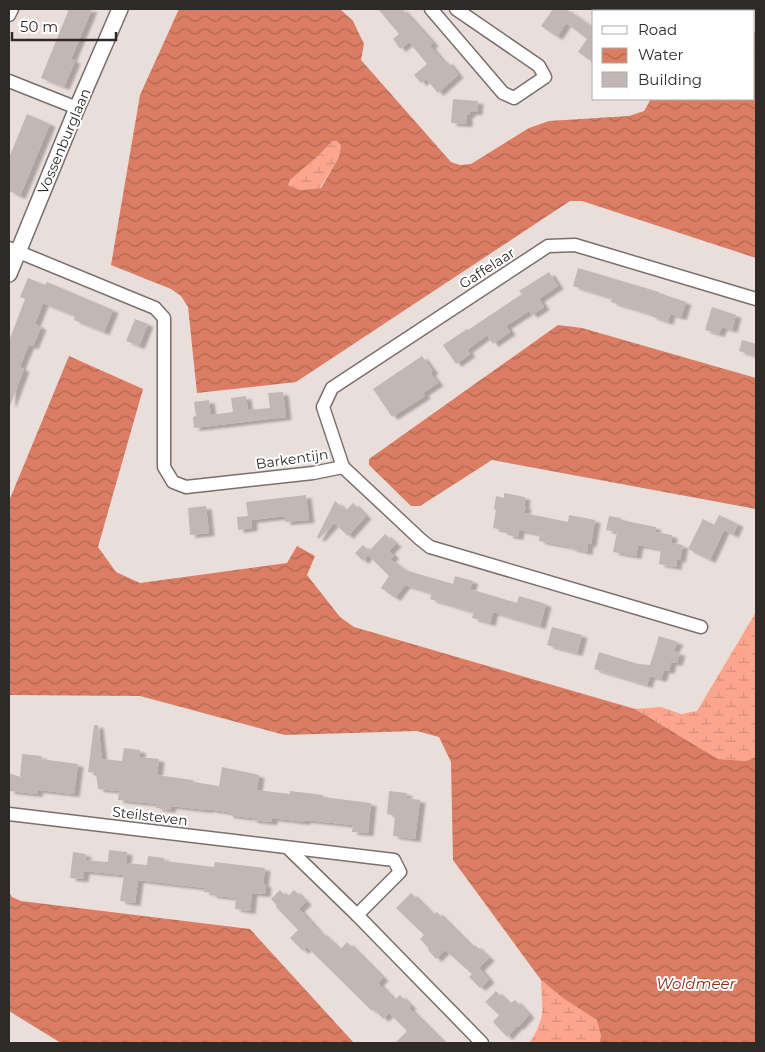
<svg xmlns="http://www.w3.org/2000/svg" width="765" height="1052" viewBox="0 0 765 1052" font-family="Montserrat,sans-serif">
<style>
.wetland{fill:url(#wetland-marsh)}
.water{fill:url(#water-waves);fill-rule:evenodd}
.building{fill:#c2b7b4;filter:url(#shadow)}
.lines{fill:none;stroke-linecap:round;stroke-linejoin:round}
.minor-casing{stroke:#796f6d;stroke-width:15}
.tertiary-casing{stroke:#796f6d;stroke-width:18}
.minor{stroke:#fff;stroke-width:12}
.tertiary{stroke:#fff;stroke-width:15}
.labels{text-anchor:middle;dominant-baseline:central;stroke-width:4;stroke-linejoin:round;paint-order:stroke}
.street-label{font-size:14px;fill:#2e2a28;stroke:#fff}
.water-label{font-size:15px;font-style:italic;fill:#85311a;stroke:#fff}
</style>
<defs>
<pattern id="wetland-marsh" width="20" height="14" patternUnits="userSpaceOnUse" patternTransform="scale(1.25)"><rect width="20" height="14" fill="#fba58e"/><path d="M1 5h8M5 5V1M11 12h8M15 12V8" fill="none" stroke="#d78e7a"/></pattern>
<pattern id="water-waves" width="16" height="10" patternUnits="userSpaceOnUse" patternTransform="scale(1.25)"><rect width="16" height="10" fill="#da7d64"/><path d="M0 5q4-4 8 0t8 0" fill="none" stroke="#b16752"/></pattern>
<filter id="shadow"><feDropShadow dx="5.5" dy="3" stdDeviation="1" flood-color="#0004"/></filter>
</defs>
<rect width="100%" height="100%" fill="#eadedb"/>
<g class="wetland">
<path d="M332 141H336L341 145 339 157 320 188 300 190 288 185 290 180 318 156Z"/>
<path d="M756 612V757L746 761 718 759 635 709 661 707 681 714 697 711Z"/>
<path d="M541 980 563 998 598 1020 601 1036 599 1043H529C534 1038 542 1020 542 1013 543 1004 541 991 541 980Z"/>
</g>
<g class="water">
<path d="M179 9H340L353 21 364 44 361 60 451 162 460 165 471 164 529 128 549 121 629 116 644 111 651 99H754V32L756 35V258L582 201H570L296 382 197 393 188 307 181 296 171 289 111 265 140 95ZM332 141H336L341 145 339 157 321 188 300 190 288 185 290 180 318 156Z"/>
<path d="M609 9H730L733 11H612Z"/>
<path d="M558 325 582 328 756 378V509L492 460 420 506H411L369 465V459Z"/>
<path d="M69 356 143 389 98 547 116 572 140 583 287 563 297 546 315 556 307 575 340 617 354 627 635 709 718 759 746 761 756 757V1043H599L601 1036 597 1020 563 998 541 980 453 860 451 762 439 737 417 731 285 735 140 696 9 695V501Z"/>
<path d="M9 892 12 897 21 901 250 929 354 1043H61L9 1011Z"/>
</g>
<g class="building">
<path d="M69 9H92L71 59 75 61 64 87 41 78Z"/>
<path d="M378 9H402L433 43 430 46 444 63 447 61 458 75 438 93 426 79 421 83 414 75 427 64 409 42 400 49 393 39 399 34Z"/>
<path d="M553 9H566L594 28V63L578 52 587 39 566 23 557 37 541 26Z"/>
<path d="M453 99 478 101 477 112H470L469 115H467V124L451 123Z"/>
<path d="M27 114 50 124 20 196 9 191V158Z"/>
<path d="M578 268 659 292V293L686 302 681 317 670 314 668 322 651 316V314L611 302 612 298 573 286Z"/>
<path d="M549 272 558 286 539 299 544 307 532 315 529 311 506 326 510 332 493 344 487 335 467 350 470 354 456 364 443 345 467 329 468 330 522 294 519 291Z"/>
<path d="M28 278 45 285 47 282 113 310 104 332 74 320 75 316 43 303 35 324 41 327 33 346 29 345 24 356 20 367 24 369 10 406 9 341 25 299 20 297Z"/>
<path d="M712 307 736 315 732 330 722 327 719 334 705 330Z"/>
<path d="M135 319 148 324 139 346 126 341Z"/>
<path d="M742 340 756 344V356L739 351Z"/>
<path d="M422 356 433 371 430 373 438 383 423 393 425 396 392 417 373 389Z"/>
<path d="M283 392 286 417 194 428 193 417 196 416 194 402 209 400 211 415 233 412 231 398 246 396 248 410 270 408 268 393Z"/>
<path d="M504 493 525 497 524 506 526 507 524 513 568 522 569 515 595 520 591 544H588L587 552 570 548 571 547 539 541 540 534 519 530 518 537 507 535 508 531 493 528 496 510 494 509 496 496 504 498Z"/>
<path d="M306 495 309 520 285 522V516L252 520V528L238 530 237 517 248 516 246 502Z"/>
<path d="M335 501 346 511 353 503 366 516 348 536 334 523 319 539 317 537Z"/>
<path d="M206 506 209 533 190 535 188 508Z"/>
<path d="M719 515 738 524 733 535 724 530 710 560 688 549 703 519 714 525Z"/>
<path d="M609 516 621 518V520L656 527 655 532 672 535 671 543 683 545 680 560 677 559 676 567 659 564 661 549 638 545 636 556 613 552 617 532 606 530Z"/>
<path d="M385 534 396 544 389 551 394 556 390 559 405 570 453 584 455 576 473 581 470 589 517 603 519 596 546 604 540 626 493 612 490 623 472 618 474 612 430 599 432 593 405 585 395 598 381 588 389 576 368 555 363 561 355 553 363 545 369 551Z"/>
<path d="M552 627 582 635 577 653 547 645Z"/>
<path d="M659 636 678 642 673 651 680 653 677 663 671 662 669 671 664 670 661 679 650 676 647 685 594 669 599 652 638 664 650 665Z"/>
<path d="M94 725H98L102 759 122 761 124 748 140 750V757L159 759 157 775 193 780V782L219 786 222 767 259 775 257 790 290 794V791L323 795V797L371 803 368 833 352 832 353 825 305 820V822L272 818V822L252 820V818L228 815V812L207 809V810L171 806 170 810 156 808 157 804 118 800 119 791 98 789 96 773 88 772Z"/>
<path d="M22 754 42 756 41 759 78 764 74 794 38 790 37 794 9 791V773L20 777Z"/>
<path d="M389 791 407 793 406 798 420 800 415 839 393 836 395 816 387 814Z"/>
<path d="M109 850 127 852 126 863 147 865 148 856 164 858V861L214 867 215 862 265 868 263 884H266L265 894 252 893 250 911 235 909 236 898 211 895 212 893 204 892 205 888 138 880 135 903 120 901 124 875 84 871 83 879 70 878 73 852 86 854 85 860 108 862Z"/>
<path d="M280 890 287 897 294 890 306 902 299 909 320 933 321 932 340 950 347 942 383 978 378 983 394 1000 400 995 411 1006 409 1008 444 1043H395L407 1031 389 1013 383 1019 374 1009 372 1011 307 947 303 951 290 938 298 930 276 907 277 906 271 899Z"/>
<path d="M411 893 433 915 437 912 473 948 475 945 489 958 479 968 489 980 480 988 469 977 472 974 445 950 436 959 428 950 429 949 420 939 424 935 396 908Z"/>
<path d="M496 991 509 1004 515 1000 529 1015 518 1027 517 1026 507 1037 493 1022 499 1015 485 1002Z"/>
</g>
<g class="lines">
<defs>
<g id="minor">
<path d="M431 9 503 93 514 98 545 77 539 66 456 9"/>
<path d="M9 15 12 9"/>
<path d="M9 81 77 108"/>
<path d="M9 248 155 308 164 318V467L173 482 186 487 313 473 343 467 420 539 430 547 701 627"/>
<path d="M343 467 323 407 332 388 548 246 575 245 756 299"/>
<path d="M9 814 394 860 400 872 357 915"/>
<path d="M288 848 357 915 482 1043"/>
</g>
<path id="tertiary" d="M9 274 77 108 120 9"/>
</defs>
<use href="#minor" class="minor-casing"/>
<use href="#tertiary" class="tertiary-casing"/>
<use href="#minor" class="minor"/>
<use href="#tertiary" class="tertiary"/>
</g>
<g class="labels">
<g class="street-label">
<text transform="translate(64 141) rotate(-67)">Vossenburglaan</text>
<text transform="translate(487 268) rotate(-33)">Gaffelaar</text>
<text transform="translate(292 459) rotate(-8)">Barkentijn</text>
<text transform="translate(150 816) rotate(7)">Steilsteven</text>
</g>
<g class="water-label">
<text x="696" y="983">Woldmeer</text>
</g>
</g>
<rect width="765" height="1052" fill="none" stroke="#2e2a28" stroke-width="20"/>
<rect x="592" y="10" width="162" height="90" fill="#ffffff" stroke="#abaaa9"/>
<rect x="602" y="26" width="25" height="8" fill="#ffffff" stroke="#abaaa9"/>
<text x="638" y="35" font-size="15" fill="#2e2a28">Road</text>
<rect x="602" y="48" width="25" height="15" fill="url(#water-waves)" stroke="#abaaa9"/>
<text x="638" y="60" font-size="15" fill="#2e2a28">Water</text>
<rect x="602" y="72" width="25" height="15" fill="#c2b7b4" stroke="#abaaa9"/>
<text x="638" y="85" font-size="15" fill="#2e2a28">Building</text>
<path d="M12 32v8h104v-8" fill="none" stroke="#2e2a28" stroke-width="2.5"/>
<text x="20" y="32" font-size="15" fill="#2e2a28" stroke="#ffffff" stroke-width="4" paint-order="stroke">50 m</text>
</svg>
